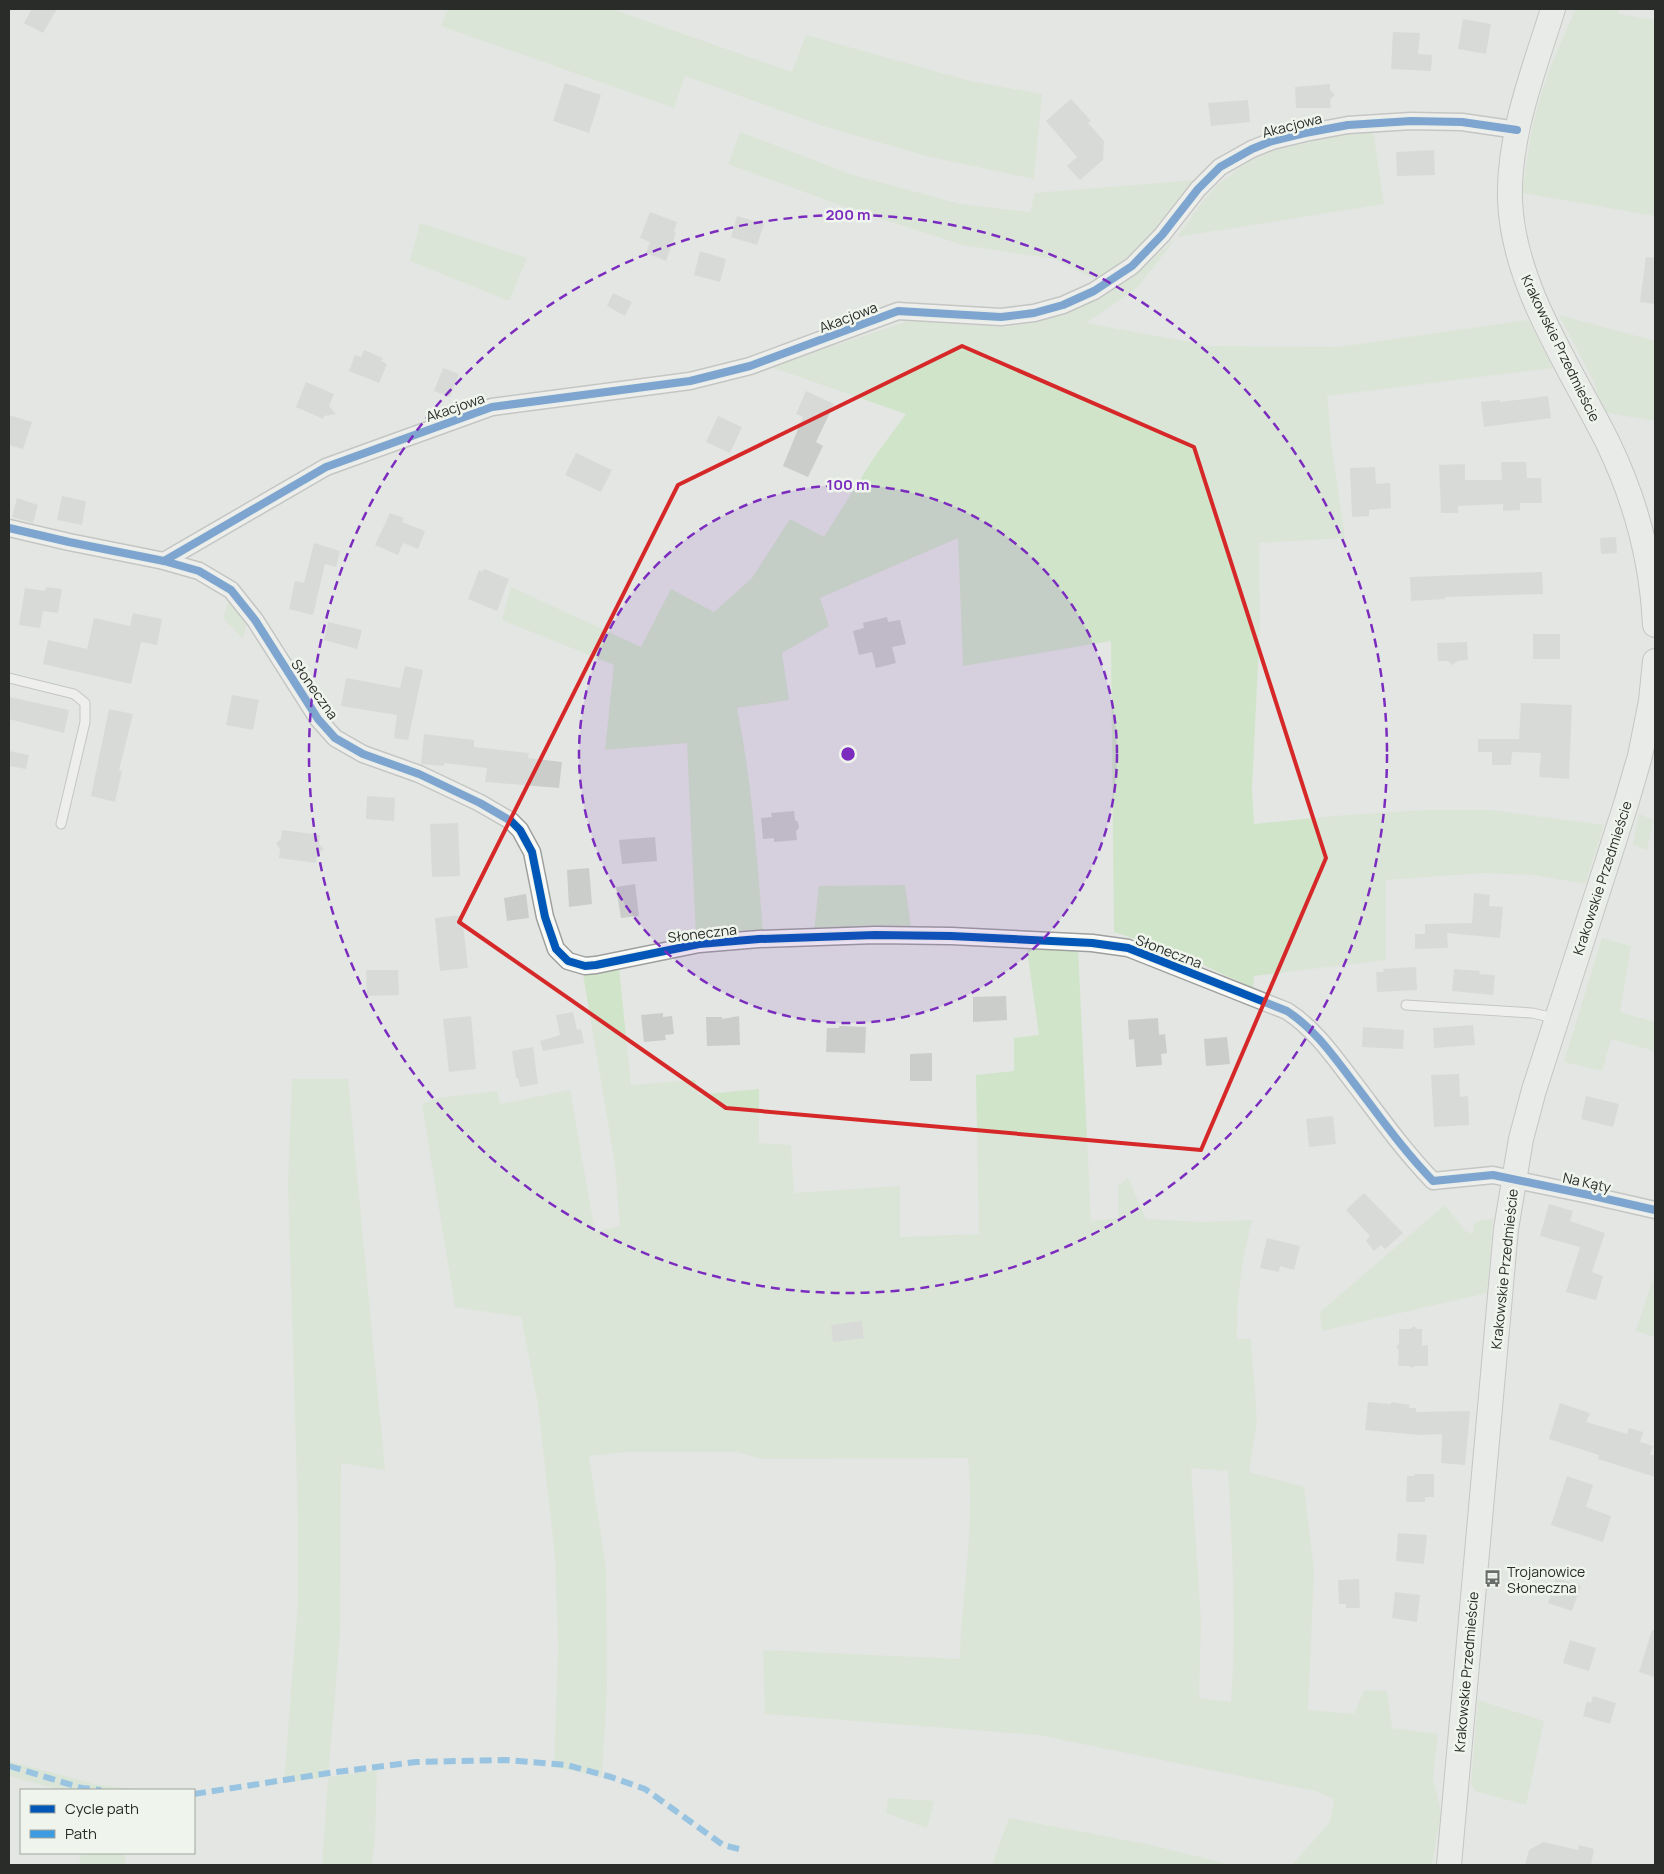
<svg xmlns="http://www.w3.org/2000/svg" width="1664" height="1874" viewBox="0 0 1664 1874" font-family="Manrope,sans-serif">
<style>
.green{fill:#d0e4c9;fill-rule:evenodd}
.building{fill:#cacdc9}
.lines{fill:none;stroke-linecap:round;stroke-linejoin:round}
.service-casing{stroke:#9ea09d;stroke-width:11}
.minor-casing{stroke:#9ea09d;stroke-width:19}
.secondary-casing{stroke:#9ea09d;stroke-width:26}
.service{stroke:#fbfbfb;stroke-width:9}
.minor{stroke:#fbfbfb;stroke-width:16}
.secondary{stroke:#f0f2ef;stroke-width:24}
.quiet{stroke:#3d9ce1;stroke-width:6;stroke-dasharray:12 6;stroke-linecap:butt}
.cycleway-casing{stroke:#eff5ed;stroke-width:11}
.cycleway{stroke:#0057b8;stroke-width:8}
.marked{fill:none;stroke:#d62828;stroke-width:4;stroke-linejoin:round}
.ring{fill:none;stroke:#7b2cbf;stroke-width:2.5;stroke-dasharray:9 6}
.labels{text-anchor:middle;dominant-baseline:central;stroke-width:5;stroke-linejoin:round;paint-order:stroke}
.street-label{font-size:14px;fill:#292c29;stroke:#eff5ed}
.poi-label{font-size:14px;fill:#292c29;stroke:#eff5ed;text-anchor:start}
.centre{fill:#7b2cbf;stroke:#eff5ed;stroke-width:2.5}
.ring-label{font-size:15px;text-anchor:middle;font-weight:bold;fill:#7b2cbf;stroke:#eff5ed;stroke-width:5;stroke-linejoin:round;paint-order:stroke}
</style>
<rect width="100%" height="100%" fill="#e3e6e2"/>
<g class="green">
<path d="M448 9H612L792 72 806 35 970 81 1042 94 1034 179 930 157 826 127 685 76 674 108 441 26Z"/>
<path d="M1576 9H1618V14L1655 20V216L1522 193C1527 163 1530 132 1539 102 1548 70 1562 39 1576 9Z"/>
<path d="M1373 130 1384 204 1177 237 1137 288 1086 323 1211 346 1338 347 1528 320 1553 368 1327 396 1332 448 1345 538 1259 543 1260 621 1252 789 1254 824 1334 816 1424 810H1491L1604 825 1585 884 1534 875 1483 873 1386 880V960L1254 976 1253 988 1173 951 1114 932 1111 641 963 666 958 538 820 598 829 626 782 653 789 700 737 708C752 781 757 857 763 932L696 937 687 743 605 750 614 665 502 620 511 587 641 647 671 589 714 612 752 578 790 519 824 537 875 456 906 414 771 367 908 321 1007 327 1084 306 1130 279 1177 237 1203 201 1217 185 1249 161 1271 151 1341 135Z"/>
<path d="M740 132 853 175 960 204 1030 212 1035 193 1196 180 1156 235 1097 280 1054 259 963 245 848 208 728 164Z"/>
<path d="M420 223 527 258 509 301 410 261Z"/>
<path d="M1559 315 1655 341V421L1602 412 1595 384Z"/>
<path d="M230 597 248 617 243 639 223 618Z"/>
<path d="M1639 814 1653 820 1647 850 1633 845Z"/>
<path d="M905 885 911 927 814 931 819 886Z"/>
<path d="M1602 938 1631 946 1620 1012 1655 1022V1051L1611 1039 1602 1071 1564 1062Z"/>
<path d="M1078 949 1091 1221 1118 1218V1186L1128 1178 1146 1219 1200 1222 1252 1220C1242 1259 1236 1299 1237 1339H1251L1257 1422 1249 1472 1304 1487 1314 1570 1308 1710 1354 1714 1364 1690 1387 1691 1392 1728 1438 1734 1433 1779 1441 1812 1432 1865H1292L1330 1822 1334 1799 1315 1791 1038 1735 765 1714 763 1650 960 1659C961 1593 976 1524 968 1458L762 1459 737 1452H627L589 1456 606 1568 607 1686 602 1777 554 1767 558 1647 555 1555 538 1404 521 1317 455 1307 422 1104 438 1098 497 1091 500 1104 570 1090 595 1232 620 1226 615 1164 583 974 619 968 631 1085 695 1080 698 1095 759 1089V1143L791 1145 794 1193 900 1186V1237L979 1234 976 1075 1014 1071V1038L1039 1035 1027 950ZM1191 1468 1228 1471C1232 1549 1237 1625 1231 1702L1199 1698 1201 1620Z"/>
<path d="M292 1079H348L385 1470 341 1463 340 1634 328 1777 377 1770 375 1838 372 1865H322L328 1777 284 1783 298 1602V1515L288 1185Z"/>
<path d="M1445 1205 1465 1231 1473 1234 1474 1224 1481 1220 1493 1219 1487 1293 1322 1331 1320 1312Z"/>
<path d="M1653 1278 1655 1279V1337L1636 1331Z"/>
<path d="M1478 1700 1544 1721 1526 1805 1475 1791 1471 1784Z"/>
<path d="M9 1761 94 1784 141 1790H60L9 1776Z"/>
<path d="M888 1798 934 1801 927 1828 886 1813Z"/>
<path d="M1009 1818 1146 1844 1232 1865H992Z"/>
<path d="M81 1853H126L125 1865H79Z"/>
</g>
<g class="building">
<path d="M32 9H57L43 33 24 23Z"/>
<path d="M1463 19 1491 24 1486 54 1458 49Z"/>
<path d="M1393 32 1420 33 1418 54 1432 55 1431 71 1391 69Z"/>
<path d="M565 83 601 95 589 133 553 121Z"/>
<path d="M1330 84V90L1335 95 1330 99 1331 108H1296L1295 87Z"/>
<path d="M1071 99 1091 121 1088 123 1104 141 1103 160 1080 180 1067 166 1077 157 1046 121Z"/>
<path d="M1248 100 1250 122 1211 126 1208 103Z"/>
<path d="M1434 150 1435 175 1397 176 1396 152Z"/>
<path d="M650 212 677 222 674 232 676 233 666 261 646 253 650 242 640 238Z"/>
<path d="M737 216 764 224 757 245 731 237Z"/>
<path d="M700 251 726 259 720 282 694 275Z"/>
<path d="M1646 257 1655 258V304L1640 302Z"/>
<path d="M613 293 632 302 625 316 607 306Z"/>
<path d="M364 350 383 358 381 361 387 364 379 383 349 371 355 355 361 357Z"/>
<path d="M443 368 459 374 450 397 434 391Z"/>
<path d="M306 382 334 394 329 406 336 414 324 416 323 419 296 407Z"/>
<path d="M806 391 834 404 816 442 823 446 808 477 783 466 803 417 796 414Z"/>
<path d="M1548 396 1551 418 1484 427 1481 402 1500 400V402Z"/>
<path d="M9 415 32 422 23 449 9 445Z"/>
<path d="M718 416 742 427 730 453 706 442Z"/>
<path d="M576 453 612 470 601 492 565 475Z"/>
<path d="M1501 462H1526L1527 478H1541L1542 503H1520V510L1503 511V504L1458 506V513H1441L1439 465 1465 464V480H1502Z"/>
<path d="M1375 467 1376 484 1390 483 1391 508 1369 510V516L1352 517 1350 468Z"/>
<path d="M62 496 86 501 82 525 57 520Z"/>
<path d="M17 498 38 505 33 523 12 517Z"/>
<path d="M390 513 404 518 402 522 425 531 418 549 403 543 398 555 375 545Z"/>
<path d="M1616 537 1617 553 1601 554 1600 538Z"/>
<path d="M314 543 340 551 336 567 325 564 313 615 289 609 295 581 304 583Z"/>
<path d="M484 569 509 579 497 611 468 599 479 570 482 572Z"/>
<path d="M1542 572 1543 594 1445 597V599L1411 601 1410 577Z"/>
<path d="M46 587 62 589 58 613 43 611 40 628 19 625 25 588 45 591Z"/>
<path d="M133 613 162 619 157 645 141 642 131 684 43 664 48 640 87 649 94 618 130 626Z"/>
<path d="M887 617 888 622 900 620 906 644 892 647 896 663 876 668 872 652 859 655 853 631 864 628 863 623Z"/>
<path d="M328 622 362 630 357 649 324 640Z"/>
<rect x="1533" y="634" width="27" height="25"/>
<path d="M1467 642 1468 660 1458 661 1452 665 1448 661H1438L1437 643Z"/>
<path d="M405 666 423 670 408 740 394 738 397 715 341 706 346 678 400 688Z"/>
<path d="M232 695 259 700 253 730 226 725Z"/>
<path d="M9 697 69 710 64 733 9 719Z"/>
<path d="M1521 703 1572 705 1569 779 1539 777 1541 753 1512 752 1511 765H1492V752H1478V739H1519Z"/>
<path d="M109 709 133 714 119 770 122 771 115 802 91 796Z"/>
<path d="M424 734 474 740V747L529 753 528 758 562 762 559 788 485 782 487 768 444 763V766L421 764Z"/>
<path d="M9 751 29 755 26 769 9 766Z"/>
<path d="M367 796 395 798 394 821 366 819Z"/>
<path d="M794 811 795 820 798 822 799 828 796 831 797 840 774 842V838L763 839 761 818 772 817 771 813Z"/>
<path d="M458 823 460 876 432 877 430 824Z"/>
<path d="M282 830 320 835 319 844 324 849 317 854 316 863 279 858 280 849 276 843 281 839Z"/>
<path d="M655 837 657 861 622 864 619 840Z"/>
<path d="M589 868 592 904 569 907 567 870Z"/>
<path d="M635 884 639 916 621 918 616 887Z"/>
<path d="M1474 893 1490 895 1489 906 1503 907 1500 938 1447 933 1448 948 1415 949V934H1425V924L1472 923Z"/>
<path d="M526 894 529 918 507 921 504 898Z"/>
<path d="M453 916H462L468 968 440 971 435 918Z"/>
<path d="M1416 967 1417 990 1377 992 1376 972H1384L1383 969Z"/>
<path d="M1454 969 1480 971 1479 974 1495 975 1493 995 1452 991Z"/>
<path d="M366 970H398L399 995 367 996Z"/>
<path d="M1006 996 1007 1020 973 1022V997Z"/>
<path d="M573 1012 577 1030 581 1029 584 1043 543 1051 540 1041 560 1035 556 1015Z"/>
<path d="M663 1013V1017L672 1016 674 1034 665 1035 666 1040 644 1042 641 1015Z"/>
<path d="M471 1016 476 1069 449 1072 443 1019Z"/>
<path d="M739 1016 740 1045 707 1046 706 1017H722V1019Z"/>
<path d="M1158 1018 1159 1035 1165 1034 1167 1053 1161 1054 1162 1065 1136 1067 1134 1039 1129 1040 1128 1020Z"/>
<path d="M1473 1025 1475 1045 1434 1048 1433 1028Z"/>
<path d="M839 1026 866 1027 865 1053 826 1052 827 1028H839Z"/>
<path d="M1363 1027 1404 1030 1403 1049 1362 1047Z"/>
<path d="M1227 1037 1230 1064 1206 1066 1204 1039Z"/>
<path d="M533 1047 538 1084 520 1087 518 1078H516L512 1051Z"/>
<path d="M932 1053V1081H910V1054Z"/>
<path d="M1459 1074 1460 1097 1468 1096 1469 1125 1434 1127 1431 1075Z"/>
<path d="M1586 1096 1619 1104 1613 1127 1581 1119Z"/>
<path d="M1333 1116 1336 1144 1309 1147 1306 1119Z"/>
<path d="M1364 1193 1403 1233 1385 1249 1381 1245 1374 1251 1366 1241 1370 1236 1346 1210Z"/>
<path d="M1549 1204 1573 1211 1570 1221 1605 1233 1592 1272 1603 1276 1596 1300 1566 1292 1580 1247 1540 1236Z"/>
<path d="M1267 1238 1300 1246 1294 1270 1280 1266 1279 1272 1260 1268Z"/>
<path d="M862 1321 864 1338 833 1342 831 1325Z"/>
<path d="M1414 1326 1417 1329H1422V1346L1428 1345V1366H1415L1412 1368 1410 1366H1398L1399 1350 1396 1347 1399 1344V1329H1410Z"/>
<path d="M1368 1402 1391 1404V1402L1410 1405 1409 1408H1416V1412L1470 1411 1465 1465 1441 1463 1442 1434 1420 1435 1365 1430Z"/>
<path d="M1560 1403 1590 1413 1586 1422 1627 1434 1629 1428 1643 1432 1640 1442 1653 1446 1650 1455H1655V1477L1598 1459 1599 1455 1549 1439Z"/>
<path d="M1415 1474H1434V1497H1425V1502H1406L1407 1476H1414Z"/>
<path d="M1567 1476 1593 1485 1586 1507 1611 1516 1603 1542 1551 1525Z"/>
<path d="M1398 1533 1427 1535 1424 1564 1396 1561Z"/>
<path d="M1556 1578 1581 1586 1572 1611 1548 1603Z"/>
<path d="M1359 1579 1360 1608H1346V1604H1339L1338 1580Z"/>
<path d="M1395 1592 1420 1595 1417 1622 1392 1618Z"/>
<path d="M1652 1630H1655V1677L1639 1672Z"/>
<path d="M1570 1640 1596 1648 1589 1671 1563 1663Z"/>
<path d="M1593 1696 1616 1703 1610 1724 1583 1716 1587 1701 1591 1703Z"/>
<path d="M1543 1842 1578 1850 1579 1845 1594 1849 1591 1865H1525L1529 1850Z"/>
</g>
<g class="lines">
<defs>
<g id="service">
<path d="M9 678 74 694 85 703V722L61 824"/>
<path d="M1406 1005 1532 1013 1555 1018"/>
</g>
<g id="minor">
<path d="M9 528 69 542 164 561 199 571 231 590 255 620 318 719 335 738 363 754 419 774 480 803 511 821 520 830 532 852 545 917 556 949 568 961 585 966 596 965 699 944 759 939 875 935 951 936 1092 943 1128 948 1287 1011C1315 1029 1334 1057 1354 1083 1380 1117 1403 1150 1433 1181L1493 1175 1589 1195 1655 1210"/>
<path d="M164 561 326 467 492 407 690 381 750 366 898 311 1001 317 1034 313 1063 305 1094 291 1132 266 1162 235 1198 189 1220 167 1252 149 1272 141 1305 133 1348 125 1411 121 1462 122 1517 130"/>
</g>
<g id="secondary">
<path d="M1553 9C1534 70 1508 135 1510 200 1513 286 1571 368 1608 443 1636 501 1652 562 1655 625"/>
<path d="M1449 1865 1506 1229 1521 1139 1534 1090 1626 804 1640 756 1651 701 1655 661"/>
</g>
</defs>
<use href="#service" class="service-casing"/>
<use href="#minor" class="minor-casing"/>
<use href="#secondary" class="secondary-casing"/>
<use href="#service" class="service"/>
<use href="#minor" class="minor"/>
<use href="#secondary" class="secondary"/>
<g class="quiet">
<path d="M9 1766 82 1788 101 1790"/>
<path d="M194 1794 329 1773 416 1762 506 1760 567 1765 611 1777 645 1789 723 1845 739 1849"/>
</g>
<defs>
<g id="cycleway">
<path d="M9 528 69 542 164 561 199 571 231 590 255 620 318 719 335 738 363 754 419 774 480 803 511 821 520 830 532 852 545 917 556 949 568 961 585 966 596 965 699 944 759 939 875 935 951 936 1092 943 1128 948 1287 1011C1315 1029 1334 1057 1354 1083 1380 1117 1403 1150 1433 1181L1493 1175 1589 1195 1655 1210"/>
<path d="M164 561 326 467 492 407 690 381 750 366 898 311 1001 317 1034 313 1063 305 1094 291 1132 266 1162 235 1198 189 1220 167 1252 149 1272 141 1305 133 1348 125 1411 121 1462 122 1517 130"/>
</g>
</defs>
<use href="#cycleway" class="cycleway-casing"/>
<use href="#cycleway" class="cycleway"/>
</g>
<path d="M0 0H1664V1874H0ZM962 346 1194 447 1326 858 1201 1150 726 1108 459 922 678 485Z" fill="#e3e6e2" fill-opacity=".55" fill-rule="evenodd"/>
<path class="marked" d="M962 346 1194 447 1326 858 1201 1150 726 1108 459 922 678 485Z"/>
<circle cx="848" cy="754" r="269" fill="#7b2cbf" fill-opacity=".12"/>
<g class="ring">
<circle cx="848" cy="754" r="269"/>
<circle cx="848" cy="754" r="539"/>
</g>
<defs>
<symbol id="bus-bare" viewBox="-9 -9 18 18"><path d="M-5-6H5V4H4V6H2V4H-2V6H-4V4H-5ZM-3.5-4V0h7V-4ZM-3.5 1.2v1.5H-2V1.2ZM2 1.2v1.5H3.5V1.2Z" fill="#6a6d6a" stroke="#eff5ed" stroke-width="2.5" paint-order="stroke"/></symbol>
</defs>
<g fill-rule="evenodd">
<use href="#bus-bare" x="1480" y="1566" width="25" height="25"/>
</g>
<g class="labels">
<g class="street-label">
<text transform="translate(1292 125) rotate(-14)">Akacjowa</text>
<text transform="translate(848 317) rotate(-21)">Akacjowa</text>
<text transform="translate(1561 348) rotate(64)">Krakowskie Przedmieście</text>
<text transform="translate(455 407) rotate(-19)">Akacjowa</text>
<text transform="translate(315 689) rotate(55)">Słoneczna</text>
<text transform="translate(1602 878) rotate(-72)">Krakowskie Przedmieście</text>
<text transform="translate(702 933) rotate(-7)">Słoneczna</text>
<text transform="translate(1169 951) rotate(21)">Słoneczna</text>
<text transform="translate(1587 1182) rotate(12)">Na Kąty</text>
<text transform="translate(1504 1269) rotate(-84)">Krakowskie Przedmieście</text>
<text transform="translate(1466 1672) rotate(-85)">Krakowskie Przedmieście</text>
</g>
<g class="poi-label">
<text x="1507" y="1571">Trojanowice<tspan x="1507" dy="16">Słoneczna</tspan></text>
</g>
</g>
<circle cx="848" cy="754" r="8" class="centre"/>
<g class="ring-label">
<text x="848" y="220">200 m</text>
<text x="848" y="490">100 m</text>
</g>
<rect width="1664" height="1874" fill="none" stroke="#292c29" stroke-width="20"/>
<rect x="20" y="1789" width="175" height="65" fill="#eff5ed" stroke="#a0a59f"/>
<rect x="30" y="1805" width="25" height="8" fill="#0057b8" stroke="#a0a59f"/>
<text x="65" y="1814" font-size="15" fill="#292c29">Cycle path</text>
<rect x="30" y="1830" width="25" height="8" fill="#3d9ce1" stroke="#a0a59f"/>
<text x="65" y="1839" font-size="15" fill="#292c29">Path</text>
</svg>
